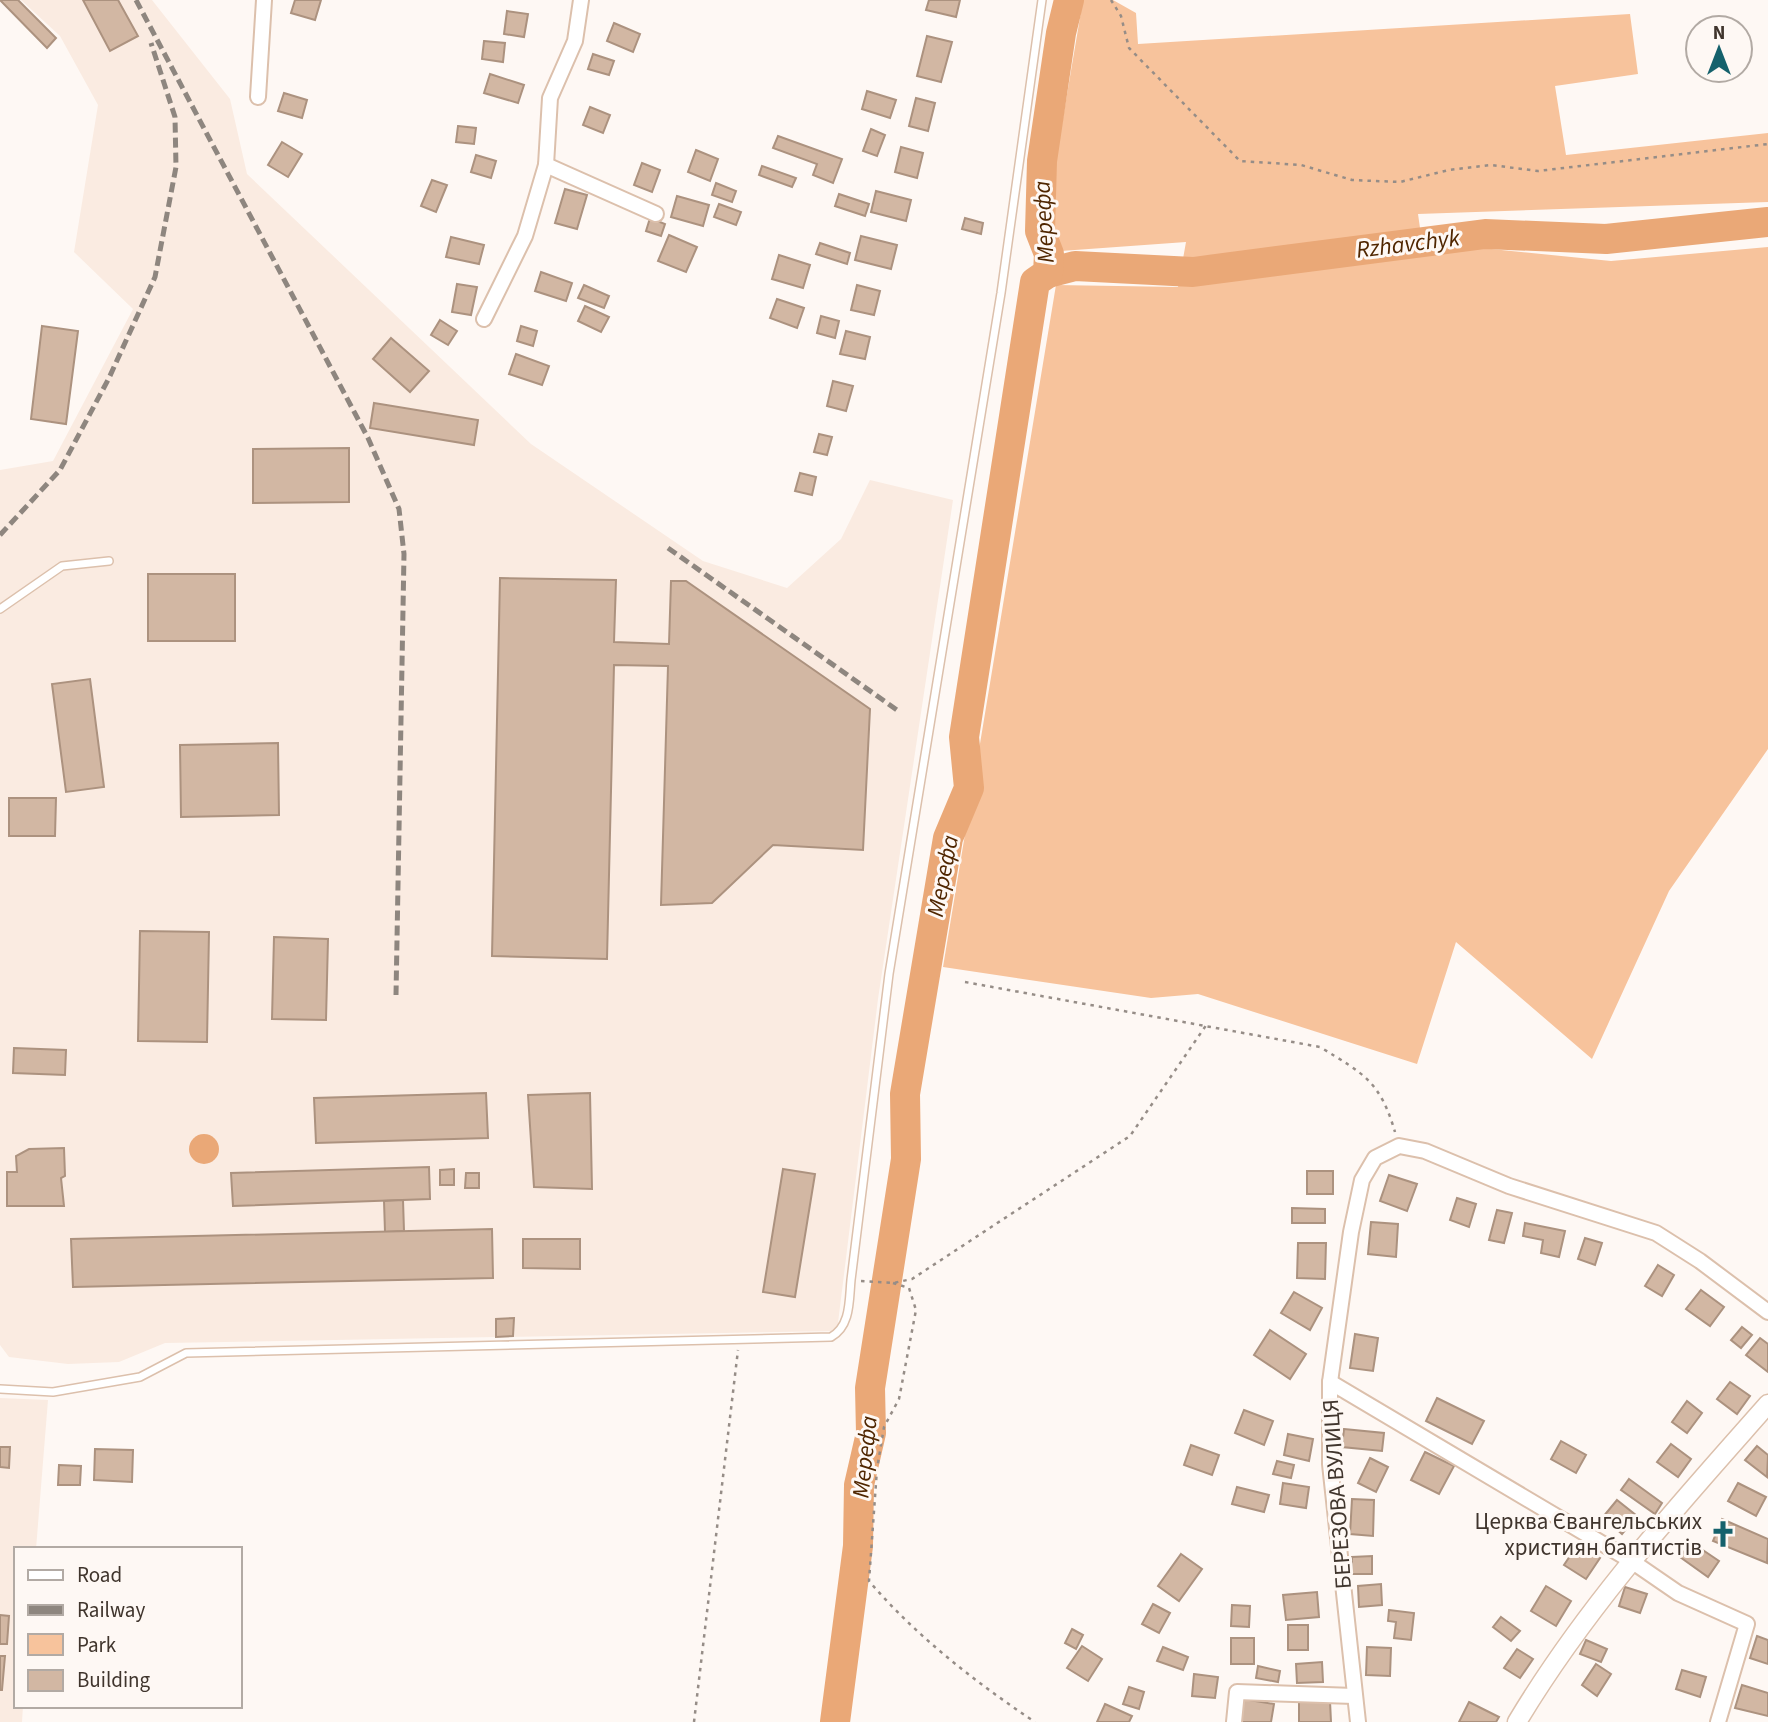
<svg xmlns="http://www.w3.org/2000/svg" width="1768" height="1722" viewBox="0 0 1768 1722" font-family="'Source Sans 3',sans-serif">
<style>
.built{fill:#faebe1}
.green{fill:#f7c39c}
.water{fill:#eaa877}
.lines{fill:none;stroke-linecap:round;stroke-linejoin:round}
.river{stroke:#eaa877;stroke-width:30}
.building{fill:#d2b7a3;stroke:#ac927f;stroke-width:2}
.service-casing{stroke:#dcc0ac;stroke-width:10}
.minor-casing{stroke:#dcc0ac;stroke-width:18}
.tertiary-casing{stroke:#dcc0ac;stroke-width:21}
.path{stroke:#968d87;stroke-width:2.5;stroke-dasharray:3.5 5;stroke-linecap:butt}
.service{stroke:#fff;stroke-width:7}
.minor{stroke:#fff;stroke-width:14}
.tertiary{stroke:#fff;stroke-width:18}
.rail{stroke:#8e867f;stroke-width:5;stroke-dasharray:10 5;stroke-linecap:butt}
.labels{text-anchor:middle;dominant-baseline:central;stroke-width:6;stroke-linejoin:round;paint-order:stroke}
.street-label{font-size:23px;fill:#40352d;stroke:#fef8f4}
.poi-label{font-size:23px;fill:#40352d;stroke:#fef8f4;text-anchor:end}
.water-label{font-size:24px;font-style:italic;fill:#502600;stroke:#fef8f4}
</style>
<rect width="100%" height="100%" fill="#fef8f4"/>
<g class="built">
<path d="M21 0H152L230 99 247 174 531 444 703 561 787 588 841 539 870 480 953 500 878 999 837 1331 165 1343 119 1362 68 1364 9 1357 0 1345V470L53 461 133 309 74 252 98 105 60 36Z"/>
<path d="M0 1398 48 1400 36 1549H16V1706H23L22 1722H0Z"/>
</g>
<path class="green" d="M1083 0H1113L1136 13 1138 44 1630 14 1638 74 1555 86 1566 155 1768 133V202L1418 214 1422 242 1611 261 1768 247V749L1669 891 1592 1059 1456 942 1417 1064 1198 994 1151 998 943 967 1056 285 1178 287 1186 242 1061 251 1045 224Z"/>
<circle class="water" cx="204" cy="1149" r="15"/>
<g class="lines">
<g class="river">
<path d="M1048 273 1075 266 1193 272 1485 234 1606 239 1768 222"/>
<path d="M835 1722 858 1546 859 1485 871 1433 870 1388 906 1159 905 1094 948 838 969 788 964 737 1035 282 1048 273 1049 254 1040 231 1042 161 1061 33 1069 0"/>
</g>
</g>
<g class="building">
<path d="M0 0H18L56 38 47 48Z"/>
<path d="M83 0H118L138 36 110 51Z"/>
<path d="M295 0H321L315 20 291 13Z"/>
<path d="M929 0H960L956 17 926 10Z"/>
<path d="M507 11 528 14 524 37 504 34Z"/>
<path d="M614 23 640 34 633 52 607 41Z"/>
<path d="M927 36 952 42 941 82 917 76Z"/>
<path d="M484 41 505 43 503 62 482 59Z"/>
<path d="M593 54 614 61 609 75 588 69Z"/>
<path d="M490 74 524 85 518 103 484 93Z"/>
<path d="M867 91 896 100 890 118 862 109Z"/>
<path d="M284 93 307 100 302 118 278 111Z"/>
<path d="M916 98 935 103 928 131 909 126Z"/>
<path d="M590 107 610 115 603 133 583 125Z"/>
<path d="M458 126 476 128 474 144 456 142Z"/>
<path d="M871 129 885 135 877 156 863 151Z"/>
<path d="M778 136 842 159 833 183 813 175 817 164 773 148Z"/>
<path d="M282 142 302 154 288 177 268 165Z"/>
<path d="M901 147 923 153 917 178 895 172Z"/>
<path d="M696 150 718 159 710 181 688 172Z"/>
<path d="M476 155 496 161 491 178 471 172Z"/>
<path d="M642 163 660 170 652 192 634 185Z"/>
<path d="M762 166 796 178 792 187 759 175Z"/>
<path d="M432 180 447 185 436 212 421 206Z"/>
<path d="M716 183 736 191 732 202 712 195Z"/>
<path d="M565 189 587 195 577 229 555 223Z"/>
<path d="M876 191 911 200 906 221 871 212Z"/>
<path d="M839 194 869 204 865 216 835 206Z"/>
<path d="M677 196 709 205 703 226 671 217Z"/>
<path d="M719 204 741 212 736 225 714 217Z"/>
<path d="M650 218 665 224 661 236 646 231Z"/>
<path d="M965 218 983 223 981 234 962 229Z"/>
<path d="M669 235 697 247 686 272 658 261Z"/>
<path d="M861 236 897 245 891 269 855 260Z"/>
<path d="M451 237 484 245 479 264 446 257Z"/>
<path d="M820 243 850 253 847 264 816 254Z"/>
<path d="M779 255 810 265 803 288 772 279Z"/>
<path d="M541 272 572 283 566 301 535 291Z"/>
<path d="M457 284 477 287 471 315 452 312Z"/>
<path d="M584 285 609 296 604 308 578 298Z"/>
<path d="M857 285 880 291 874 315 851 310Z"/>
<path d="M777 299 804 308 797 328 770 318Z"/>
<path d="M585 306 609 317 601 332 578 321Z"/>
<path d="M821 316 839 321 835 338 817 333Z"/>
<path d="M440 320 457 331 448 345 431 335Z"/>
<path d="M42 326 78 331 66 424 31 419Z"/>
<path d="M521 326 537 331 533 346 517 341Z"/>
<path d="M846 331 870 337 865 359 840 354Z"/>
<path d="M391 338 429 371 410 392 373 359Z"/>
<path d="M516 354 549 366 542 385 509 374Z"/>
<path d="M833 381 853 386 846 411 827 406Z"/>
<path d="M374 403 478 420 474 445 370 428Z"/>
<path d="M819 434 832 437 827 455 814 452Z"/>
<path d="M349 448V502L253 503V449Z"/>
<path d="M800 473 816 477 812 495 795 491Z"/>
<rect x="148" y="574" width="87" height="67"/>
<path d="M500 578 616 580 614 642 669 644 671 581H686L870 709 863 850 773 845 712 903 661 905 668 666 614 665 607 959 492 956Z"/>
<path d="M90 679 104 787 66 792 52 684Z"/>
<path d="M278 743 279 815 181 817 180 745Z"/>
<path d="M9 798H56L55 836H9Z"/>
<path d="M140 931 209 932 207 1042 138 1041Z"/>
<path d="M274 937 328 939 326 1020 272 1019Z"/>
<path d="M14 1048 66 1050 65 1075 13 1073Z"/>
<path d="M486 1093 488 1138 316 1143 314 1098Z"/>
<path d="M590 1093 592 1189 534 1187 528 1095Z"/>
<path d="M64 1148 65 1176 61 1178 64 1206H7V1172H17L16 1156 29 1149Z"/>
<path d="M429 1167 430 1199 233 1206 231 1173Z"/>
<path d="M454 1169V1185H440V1170Z"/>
<path d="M783 1169 815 1174 795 1297 763 1292Z"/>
<rect x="1307" y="1171" width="26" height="23"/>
<path d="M466 1173H479V1188H465Z"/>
<path d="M1389 1175 1417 1184 1407 1211 1380 1201Z"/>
<path d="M1457 1198 1476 1204 1469 1227 1450 1220Z"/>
<path d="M403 1200 404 1231 385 1232 384 1201Z"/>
<path d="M1292 1208 1325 1209V1223H1292Z"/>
<path d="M1497 1210 1512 1213 1504 1243 1489 1240Z"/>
<path d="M1371 1222 1398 1224 1396 1257 1368 1254Z"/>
<path d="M1525 1223 1565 1231 1559 1257 1541 1253 1543 1240 1523 1236Z"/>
<path d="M492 1229 493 1278 73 1287 71 1239Z"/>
<path d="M1585 1238 1602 1243 1595 1265 1578 1259Z"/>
<path d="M523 1239H580V1269L523 1268Z"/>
<path d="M1298 1243H1326L1325 1279 1297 1278Z"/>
<path d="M1658 1265 1674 1275 1662 1296 1645 1286Z"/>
<path d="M1701 1290 1724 1307 1710 1326 1686 1309Z"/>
<path d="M1294 1292 1322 1308 1310 1330 1281 1313Z"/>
<path d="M514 1318 513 1336 496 1337V1319Z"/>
<path d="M1742 1327 1752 1335 1741 1348 1731 1340Z"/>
<path d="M1270 1330 1306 1354 1290 1379 1254 1355Z"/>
<path d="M1355 1334 1378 1338 1373 1371 1350 1368Z"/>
<path d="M1760 1338 1768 1344V1372L1746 1355Z"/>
<path d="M1730 1382 1750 1396 1737 1414 1717 1399Z"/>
<path d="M1437 1398 1484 1421 1472 1444 1426 1421Z"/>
<path d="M1687 1401 1702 1413 1687 1433 1672 1422Z"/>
<path d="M1244 1410 1273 1421 1264 1445 1235 1433Z"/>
<path d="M1344 1429 1384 1433 1382 1451 1342 1447Z"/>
<path d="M1288 1434 1313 1439 1309 1461 1284 1455Z"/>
<path d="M1561 1441 1586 1455 1576 1473 1551 1459Z"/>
<path d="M1671 1444 1691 1459 1678 1477 1657 1462Z"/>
<path d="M1191 1445 1219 1455 1212 1475 1184 1465Z"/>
<path d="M1757 1446 1768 1455 1767 1477 1745 1460Z"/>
<path d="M0 1447H10L9 1468 0 1467Z"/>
<path d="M95 1449 133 1450 132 1482 94 1480Z"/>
<path d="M1425 1452 1454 1466 1439 1494 1411 1480Z"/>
<path d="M1370 1458 1388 1467 1376 1492 1358 1483Z"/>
<path d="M1277 1461 1294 1465 1291 1478 1273 1474Z"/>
<path d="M59 1465 81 1466 80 1485H58Z"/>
<path d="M1629 1479 1662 1503 1655 1514 1621 1490Z"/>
<path d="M1283 1483 1309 1487 1306 1508 1280 1504Z"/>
<path d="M1738 1483 1766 1497 1756 1516 1728 1501Z"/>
<path d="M1237 1487 1269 1495 1264 1512 1232 1504Z"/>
<path d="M1352 1499 1374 1500 1373 1536 1350 1534Z"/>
<path d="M1617 1500 1637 1516 1622 1534 1603 1517Z"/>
<path d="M1722 1519 1768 1539 1767 1563 1713 1541Z"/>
<path d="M1691 1542 1719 1561 1708 1577 1680 1557Z"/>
<path d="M1578 1544 1600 1558 1586 1579 1564 1565Z"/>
<path d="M1181 1554 1202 1569 1179 1601 1158 1586Z"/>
<path d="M1372 1556V1574H1352V1557Z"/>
<path d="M1381 1584 1382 1605 1359 1607 1358 1586Z"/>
<path d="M1546 1586 1571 1601 1556 1626 1531 1611Z"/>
<path d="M1625 1587 1647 1594 1640 1613 1619 1606Z"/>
<path d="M1317 1592 1319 1617 1286 1620 1283 1595Z"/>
<path d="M1153 1604 1170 1613 1159 1633 1142 1624Z"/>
<path d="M1232 1605 1250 1606 1249 1627 1231 1626Z"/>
<path d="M1389 1610 1414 1613 1411 1640 1394 1638 1396 1622 1388 1621Z"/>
<path d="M0 1615 9 1616 7 1644H0Z"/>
<path d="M1501 1617 1520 1631 1511 1641 1493 1627Z"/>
<rect x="1288" y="1625" width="20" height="25"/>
<path d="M1072 1629 1083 1635 1076 1649 1065 1643Z"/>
<path d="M1757 1636 1768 1640V1664L1750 1658Z"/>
<rect x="1231" y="1638" width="23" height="26"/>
<path d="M1586 1640 1607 1649 1601 1662 1580 1654Z"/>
<path d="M1082 1646 1102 1659 1088 1681 1067 1668Z"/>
<path d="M1163 1647 1188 1657 1183 1670 1157 1661Z"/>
<path d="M1367 1647 1391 1648 1390 1676 1366 1675Z"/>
<path d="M1517 1649 1533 1659 1520 1678 1504 1668Z"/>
<path d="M0 1656H5L2 1690H0Z"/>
<path d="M1322 1662 1323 1682 1297 1683 1296 1664Z"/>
<path d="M1596 1664 1611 1674 1597 1696 1582 1685Z"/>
<path d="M1258 1666 1280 1671 1278 1682 1256 1678Z"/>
<path d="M1682 1670 1706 1677 1700 1697 1676 1689Z"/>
<path d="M1194 1674 1218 1677 1215 1698 1192 1696Z"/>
<path d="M1742 1685 1768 1693V1716L1735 1708Z"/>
<path d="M1129 1687 1144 1692 1139 1709 1123 1704Z"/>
<path d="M1243 1699 1274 1704 1271 1722H1240Z"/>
<path d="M1299 1701H1330L1331 1722H1299Z"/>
<path d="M1469 1702 1499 1717 1496 1722H1459Z"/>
<path d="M1105 1704 1132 1716 1129 1722H1097Z"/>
</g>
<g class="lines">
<defs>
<g id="service">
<path d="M0 609 62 566 109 561"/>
<path d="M0 1389 53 1392 140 1377 186 1353 831 1337C851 1326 849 1300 851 1280L889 974 1001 293 1042 0"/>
</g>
<g id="minor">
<path d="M258 97 264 0"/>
<path d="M546 165 656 214"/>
<path d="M484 319 525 236 546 165 550 98 575 41 581 0"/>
<path d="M1330 1382 1630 1560 1678 1593 1747 1624 1718 1722"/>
<path d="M1234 1722 1237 1692 1354 1696"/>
<path d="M1358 1722 1330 1464V1382L1351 1232 1362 1180 1375 1158 1399 1146 1425 1151 1509 1186 1656 1233 1700 1261 1768 1312"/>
</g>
<path id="tertiary" d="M1517 1722C1587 1605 1678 1506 1768 1404"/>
</defs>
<use href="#service" class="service-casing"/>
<use href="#minor" class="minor-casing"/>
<use href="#tertiary" class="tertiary-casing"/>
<g class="path">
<path d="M1111 0 1121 16 1129 48 1240 161 1301 165 1352 180 1400 182 1449 170 1491 165 1538 171 1768 144"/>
<path d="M965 982 1320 1047C1364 1074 1380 1081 1395 1132"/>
<path d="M861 1281 893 1283 912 1279 1130 1136 1207 1024"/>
<path d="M893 1283 909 1288 916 1310 899 1399 884 1427 877 1469 869 1581C916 1636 975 1682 1035 1722"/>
<path d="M694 1722 738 1350"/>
</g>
<use href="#service" class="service"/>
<use href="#minor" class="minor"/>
<use href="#tertiary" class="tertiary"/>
<g class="rail">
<path d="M136 0 368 438 399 509 404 554 396 995"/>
<path d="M0 535 60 470 109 378 155 277 176 167 175 117 151 43"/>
<path d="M668 548 897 710"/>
</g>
</g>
<defs>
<symbol id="church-bare" viewBox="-9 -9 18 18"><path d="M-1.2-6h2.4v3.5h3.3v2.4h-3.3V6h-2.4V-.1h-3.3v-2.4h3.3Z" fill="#15616c" stroke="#fef8f4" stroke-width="2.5" paint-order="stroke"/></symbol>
</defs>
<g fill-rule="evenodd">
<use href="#church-bare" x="1704" y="1515" width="38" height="38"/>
</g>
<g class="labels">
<g class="street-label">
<text transform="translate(1337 1494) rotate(-94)">БЕРЕЗОВА ВУЛИЦЯ</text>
</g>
<g class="poi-label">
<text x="1702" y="1521">Церква Євангельських<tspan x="1702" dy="26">християн баптистів</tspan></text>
</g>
<g class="water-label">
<text transform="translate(1044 222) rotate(-93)">Мерефа</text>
<text transform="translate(1408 244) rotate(-7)">Rzhavchyk</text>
<text transform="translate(943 876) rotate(-79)">Мерефа</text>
<text transform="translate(865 1457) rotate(-84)">Мерефа</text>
</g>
</g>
<rect x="14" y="1547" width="228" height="161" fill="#fef8f4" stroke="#b2aaa4" stroke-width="2"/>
<rect x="28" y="1570" width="35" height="10" fill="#ffffff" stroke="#b2aaa4" stroke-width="2"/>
<text x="77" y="1582" font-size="21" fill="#40352d">Road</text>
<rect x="28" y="1605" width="35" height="10" fill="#8e867f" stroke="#b2aaa4" stroke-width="2"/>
<text x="77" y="1617" font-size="21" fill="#40352d">Railway</text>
<rect x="28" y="1634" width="35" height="21" fill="#f7c39c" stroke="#b2aaa4" stroke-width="2"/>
<text x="77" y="1652" font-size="21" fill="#40352d">Park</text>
<rect x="28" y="1670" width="35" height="21" fill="#d2b7a3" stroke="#b2aaa4" stroke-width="2"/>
<text x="77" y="1687" font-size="21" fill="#40352d">Building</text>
<g transform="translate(1719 49)"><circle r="33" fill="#fef8f4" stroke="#b2aaa4" stroke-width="2"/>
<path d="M0-5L12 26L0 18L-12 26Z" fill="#15616c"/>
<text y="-10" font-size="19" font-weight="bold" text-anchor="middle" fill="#40352d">N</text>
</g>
</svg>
